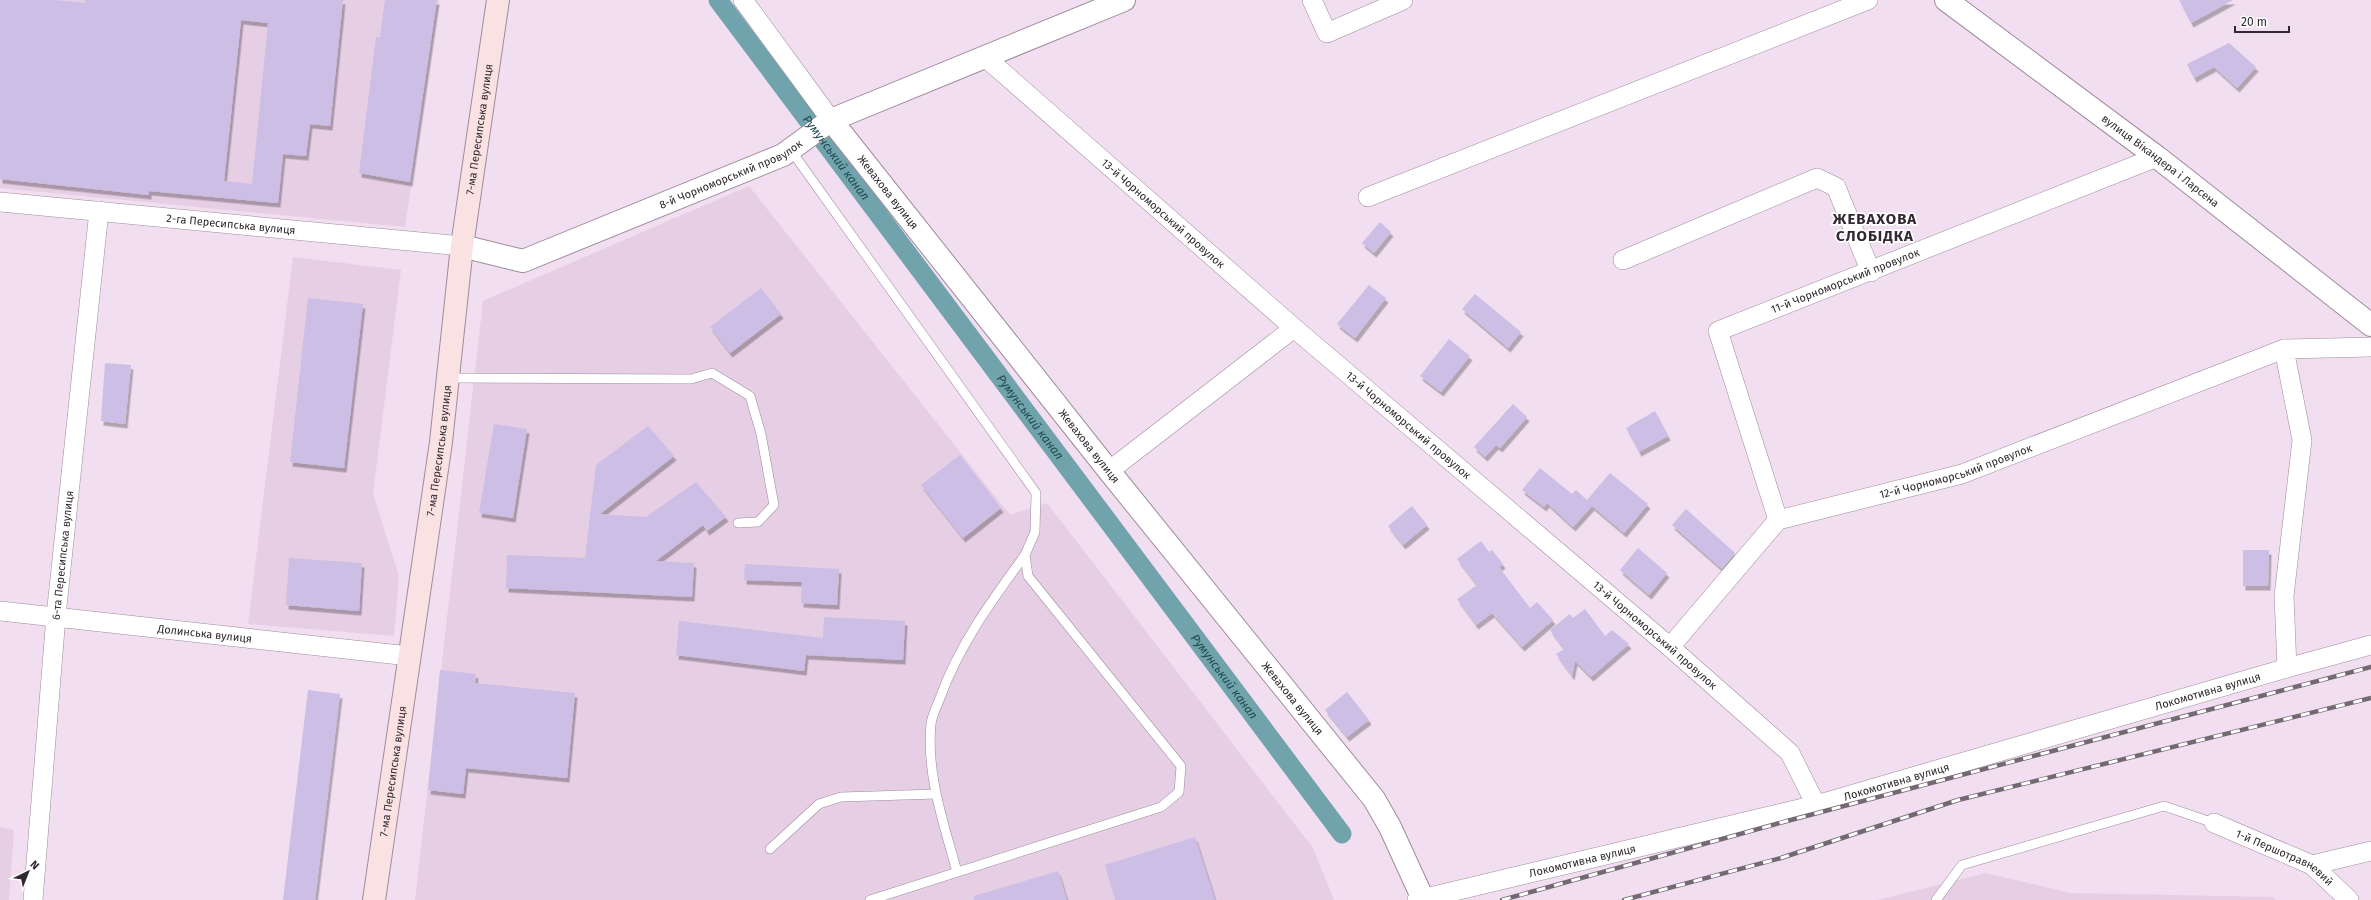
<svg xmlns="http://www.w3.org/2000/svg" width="2371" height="900" viewBox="0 0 2371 900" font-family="'Fira Sans',sans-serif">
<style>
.built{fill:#e6cee4}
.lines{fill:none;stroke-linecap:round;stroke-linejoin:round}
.canal{stroke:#71a3ac;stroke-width:19}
.building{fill:#ccbee4;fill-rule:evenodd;filter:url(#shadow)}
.service-casing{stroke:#9e8c9c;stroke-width:10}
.minor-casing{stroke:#9e8c9c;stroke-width:20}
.tertiary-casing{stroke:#9e8c9c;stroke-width:24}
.secondary-casing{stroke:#9e8c9c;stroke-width:24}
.service{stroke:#fff;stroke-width:9}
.minor{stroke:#fff;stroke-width:19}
.tertiary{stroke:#fff;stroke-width:22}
.secondary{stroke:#fae2e2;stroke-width:22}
.rail-casing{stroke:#746973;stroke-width:4.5}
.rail{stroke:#fff;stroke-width:3;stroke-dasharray:9;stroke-linecap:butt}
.labels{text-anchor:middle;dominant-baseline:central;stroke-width:3.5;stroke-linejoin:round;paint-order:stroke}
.street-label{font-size:11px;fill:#30292f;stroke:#fff}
.water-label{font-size:12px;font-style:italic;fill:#1c4a51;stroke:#fff}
.district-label{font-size:15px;font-weight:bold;letter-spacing:1px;fill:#30292f;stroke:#fff}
</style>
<defs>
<filter id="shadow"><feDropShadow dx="2.5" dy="4.5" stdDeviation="0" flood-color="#0004"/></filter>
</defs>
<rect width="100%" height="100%" fill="#f1def0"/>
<g class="built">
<path d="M0 0H439L405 227 0 188Z"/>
<path d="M749 186 1010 515 1047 503 1313 848 1334 900H415L483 301Z"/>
<path d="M293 257 401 270 373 494 399 576 394 636 248 624Z"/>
<path d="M0 827 14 830 9 900H0Z"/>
<path d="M1986 873 2070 893 2273 897 2276 900H1877Z"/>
</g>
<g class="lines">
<path class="canal" id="s1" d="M718 0 1342 834"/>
</g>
<g class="building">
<path d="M0 0H54L85 3V0H343L330 126 310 124 306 156 283 154 278 203 149 191V195L0 179ZM241 20 268 23 252 184 224 181Z"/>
<path d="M385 0H437L410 182 359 173 376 37H380Z"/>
<path d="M2179 0H2233L2191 23Z"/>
<path d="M2229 43 2256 67 2237 88 2214 67 2194 78 2187 64Z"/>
<path d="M1380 222 1391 232 1374 253 1362 243Z"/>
<path d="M1369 285 1386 298 1355 338 1337 324Z"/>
<path d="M761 288 781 314 730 353 710 327Z"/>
<path d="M1475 294 1521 332 1508 348 1462 309Z"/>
<path d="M308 298 363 304 344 468 290 462Z"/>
<path d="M1449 339 1470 356 1441 392 1420 376Z"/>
<path d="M105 363 131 365 125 424 101 421Z"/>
<path d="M1513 404 1527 417 1500 448 1496 445 1485 457 1474 447Z"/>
<path d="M1655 411 1668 436 1639 452 1626 428Z"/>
<path d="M494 424 527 429 513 518 479 513Z"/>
<path d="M648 426 674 456 600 514 646 517 696 482 726 517 707 531 703 525 656 561 694 563 692 597 506 588 507 555 585 558 596 465Z"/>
<path d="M960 455 1001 508 963 538 921 485Z"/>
<path d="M1540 468 1572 494 1576 490 1587 500 1610 473 1648 504 1624 533 1592 506 1573 527 1547 503 1544 507 1522 490Z"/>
<path d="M1412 506 1427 525 1403 545 1388 526Z"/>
<path d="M1686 509 1735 553 1722 569 1672 525Z"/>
<path d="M1481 541 1489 552 1492 550 1503 564 1499 567 1530 608 1537 602 1553 620 1522 647 1492 613 1476 625 1457 599 1477 585 1457 559Z"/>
<path d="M1638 548 1667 573 1649 595 1620 570Z"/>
<path d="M2243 550H2269L2268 586H2243Z"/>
<path d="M289 558 362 563 359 611 286 605Z"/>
<path d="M745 564 839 569 837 605 801 603 802 582 744 580Z"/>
<path d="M1585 609 1605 636 1612 630 1629 644 1591 677 1575 661 1572 676 1556 654 1564 649 1550 630 1570 614 1573 618Z"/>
<path d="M824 617 905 621 903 660 806 655 804 671 676 655 679 621 823 638Z"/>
<path d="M440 670 476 674 475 683 575 693 567 778 466 768 463 794 428 790Z"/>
<path d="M308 690 340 694 315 900H283Z"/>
<path d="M1347 692 1369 720 1347 737 1325 710Z"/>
<path d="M1195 837 1215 900H1115L1105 865Z"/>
<path d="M1058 871 1067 900H974V896Z"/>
</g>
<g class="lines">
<defs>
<g id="service">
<path d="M790 149 1036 493 1035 532 1025 555 1028 576 1181 766 1179 792 1161 807 870 900"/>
<path d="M448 378 691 379 712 373 750 396 761 434 774 505 758 522 738 523"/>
<path d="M770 849 819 804 841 797 936 794"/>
<path d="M957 872C944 824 926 774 931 724 932 715 937 706 940 698 959 645 992 600 1025 555"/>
<path d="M1936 900 1962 865 2164 806 2214 823"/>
</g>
<g id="minor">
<path d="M743 0 831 120"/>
<path d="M1312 0 1327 33 1403 0"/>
<path id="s2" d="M985 57 1294 328 1670 647 1790 753 1816 805"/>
<path d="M1368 197 1868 0"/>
<path id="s3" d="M0 202 462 246"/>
<path d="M1623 260 1817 178 1836 187 1871 272"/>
<path d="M1109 471 1294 328"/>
<path id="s4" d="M1778 520 1718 331 2157 157"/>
<path id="s5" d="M0 611 409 656"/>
<path id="s6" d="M1670 647 1778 520 1962 474 2284 349"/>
<path d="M2287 668 2284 596 2302 440 2284 349 2371 347"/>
<path id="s7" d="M2214 823 2312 865 2349 900"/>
<path d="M2312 865 2371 851"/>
<path id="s8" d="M33 900 56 616 99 211"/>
<path id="s9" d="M1417 900 1816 805 2287 668 2371 645"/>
</g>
<g id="tertiary">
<path id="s10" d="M1946 0 2157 157 2371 325"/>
<path id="s11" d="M831 120 1109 471 1374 799 1390 827 1423 899"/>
<path id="s12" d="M462 246 523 261 783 155 831 120 1124 0"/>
</g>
<g id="secondary">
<path id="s13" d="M374 900 441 442 462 246 498 0"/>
</g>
</defs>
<use href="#service" class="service-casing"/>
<use href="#minor" class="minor-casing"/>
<use href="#tertiary" class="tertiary-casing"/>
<use href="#secondary" class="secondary-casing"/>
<use href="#service" class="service"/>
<use href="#minor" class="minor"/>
<use href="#tertiary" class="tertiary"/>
<use href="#secondary" class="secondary"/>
<defs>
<g id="rail">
<path d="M1502 900 1787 821 2371 667"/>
<path d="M1624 900 1781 858 1958 800 2371 698"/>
</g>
</defs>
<use href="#rail" class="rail-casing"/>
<use href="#rail" class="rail"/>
</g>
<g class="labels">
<g class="street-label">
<text stroke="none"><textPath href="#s13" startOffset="778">7-ма Пересипська вулиця</textPath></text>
<text stroke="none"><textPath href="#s10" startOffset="268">вулиця Вікандера і Ларсена</textPath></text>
<text stroke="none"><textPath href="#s12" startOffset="288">8-й Чорноморський провулок</textPath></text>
<text stroke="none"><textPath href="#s11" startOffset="92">Жевахова вулиця</textPath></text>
<text stroke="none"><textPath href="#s2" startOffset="237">13-й Чорноморський провулок</textPath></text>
<text stroke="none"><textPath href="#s3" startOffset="232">2-га Пересипська вулиця</textPath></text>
<text stroke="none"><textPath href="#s4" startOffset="335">11-й Чорноморський провулок</textPath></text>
<text stroke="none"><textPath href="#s2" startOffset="561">13-й Чорноморський провулок</textPath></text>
<text stroke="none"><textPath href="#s11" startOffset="416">Жевахова вулиця</textPath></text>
<text stroke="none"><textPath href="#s13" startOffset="454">7-ма Пересипська вулиця</textPath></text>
<text stroke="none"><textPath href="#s6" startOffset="351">12-й Чорноморський провулок</textPath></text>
<text stroke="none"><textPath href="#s8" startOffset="346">6-та Пересипська вулиця</textPath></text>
<text stroke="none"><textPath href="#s5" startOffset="206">Долинська вулиця</textPath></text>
<text stroke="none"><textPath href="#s2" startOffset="885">13-й Чорноморський провулок</textPath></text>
<text stroke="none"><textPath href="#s9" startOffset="818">Локомотивна вулиця</textPath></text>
<text stroke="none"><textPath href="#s11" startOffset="740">Жевахова вулиця</textPath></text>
<text stroke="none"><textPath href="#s13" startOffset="130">7-ма Пересипська вулиця</textPath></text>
<text stroke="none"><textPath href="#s9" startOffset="494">Локомотивна вулиця</textPath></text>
<text stroke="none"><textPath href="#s7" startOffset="79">1-й Першотравневий</textPath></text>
<text stroke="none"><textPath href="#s9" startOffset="170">Локомотивна вулиця</textPath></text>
</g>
<g class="water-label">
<text stroke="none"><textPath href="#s1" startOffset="197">Румунський канал</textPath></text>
<text stroke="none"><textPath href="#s1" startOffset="521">Румунський канал</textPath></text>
<text stroke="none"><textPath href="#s1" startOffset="845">Румунський канал</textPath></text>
</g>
<g class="district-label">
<text x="1875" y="219">ЖЕВАХОВА<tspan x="1875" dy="17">СЛОБІДКА</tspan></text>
</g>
</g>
<g transform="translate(28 872) rotate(43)" stroke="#ffffff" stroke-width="3" paint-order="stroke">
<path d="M0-3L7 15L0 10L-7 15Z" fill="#30292f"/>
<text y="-6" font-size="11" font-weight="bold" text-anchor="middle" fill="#30292f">N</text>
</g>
<path d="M2235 26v6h54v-6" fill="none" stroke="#30292f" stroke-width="2"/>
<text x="2241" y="26" font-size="12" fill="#30292f" stroke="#ffffff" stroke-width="3" paint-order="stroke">20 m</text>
</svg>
